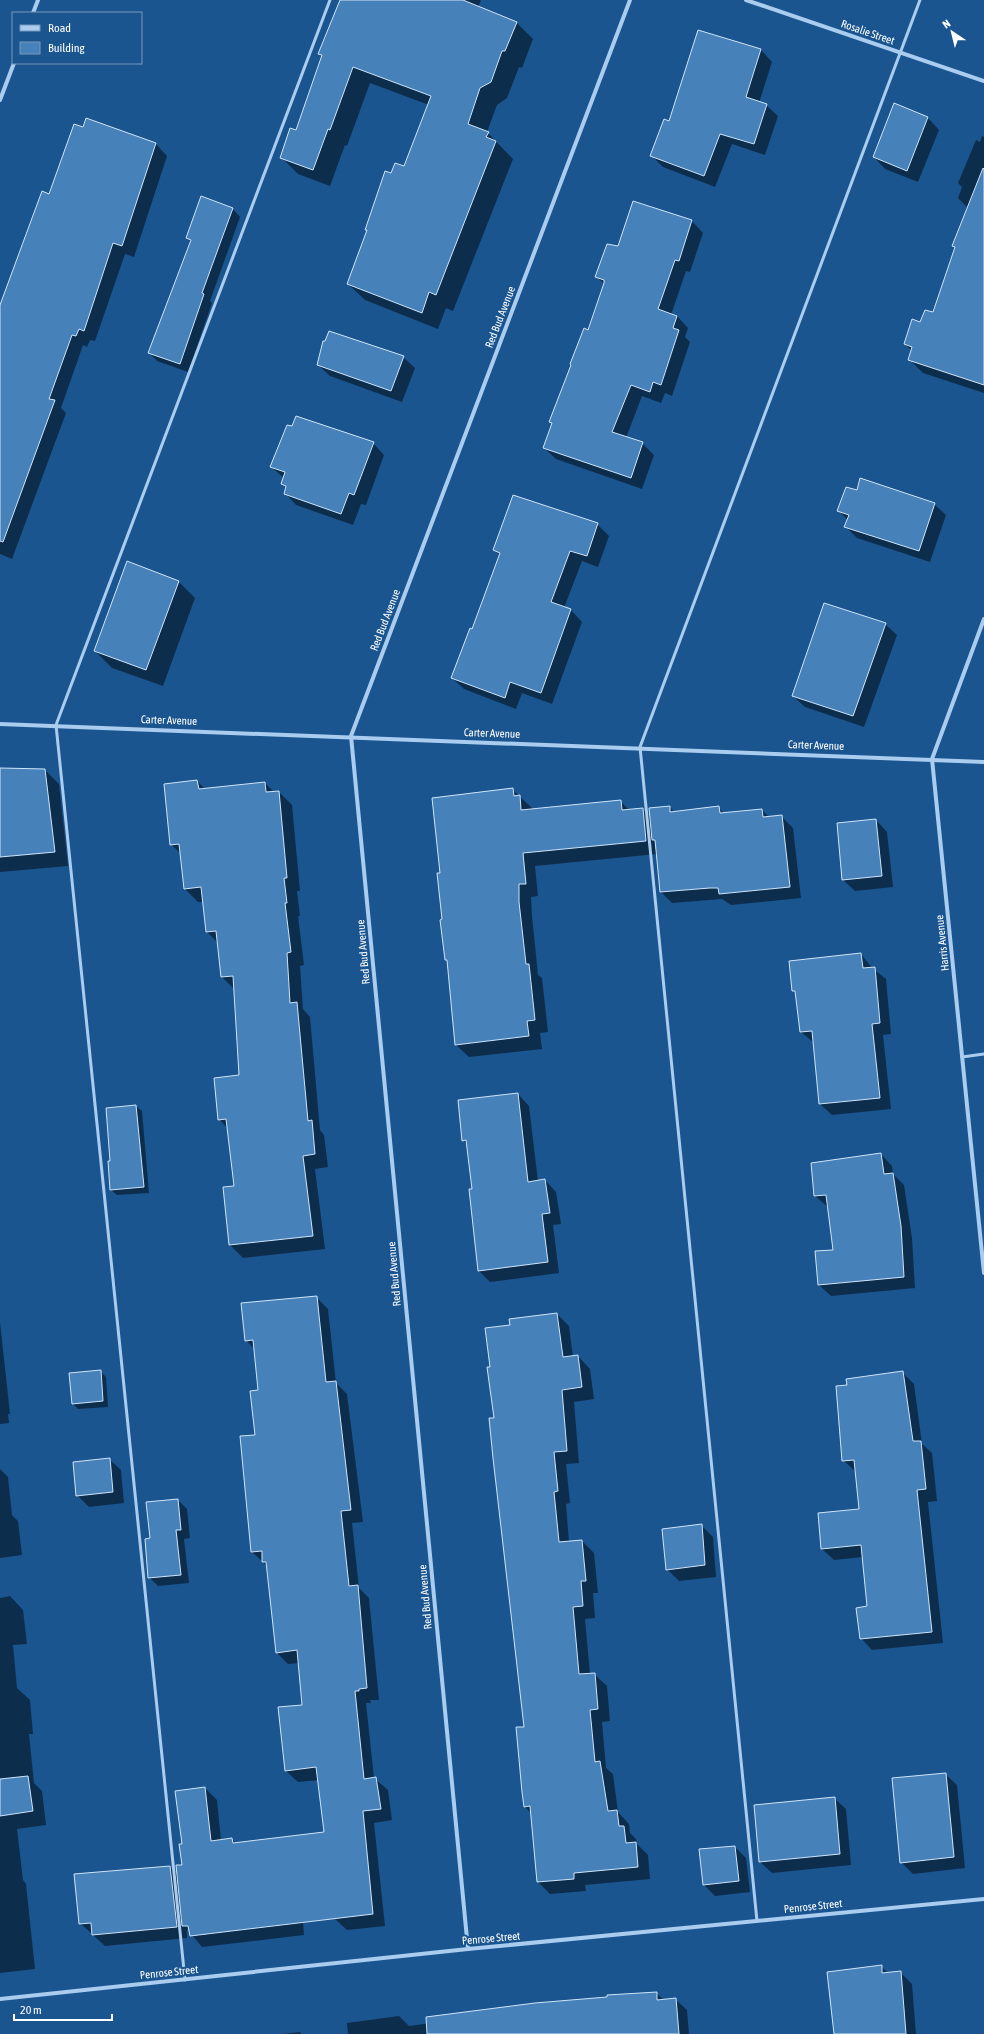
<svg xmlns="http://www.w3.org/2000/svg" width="984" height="2034" viewBox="0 0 984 2034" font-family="'Asap Condensed',sans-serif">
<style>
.shadow{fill:#0007}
.building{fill:#4781b9;stroke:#cfe5fa}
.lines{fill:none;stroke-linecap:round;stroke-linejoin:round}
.service{stroke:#a9ccef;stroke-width:3}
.minor{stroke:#a9ccef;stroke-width:4}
.labels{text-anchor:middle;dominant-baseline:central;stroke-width:4;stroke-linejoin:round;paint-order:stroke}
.street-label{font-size:11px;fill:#fff;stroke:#1a5590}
</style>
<rect width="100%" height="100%" fill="#1a5590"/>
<g class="shadow">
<path d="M341 0H481L478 7 516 22 533 39 522 68 519 67 507 98 497 105 487 132 513 159 453 311 446 308 438 329 365 300 348 284 368 231 366 230 392 174 405 167 429 105 370 83 347 146 345 145 330 186 298 174 281 157 296 132 323 57 319 53Z"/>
<path d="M761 50 772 62 759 103 766 105 778 116 765 155 732 144 715 187 663 167 651 155Z"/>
<path d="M895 105 928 118 939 130 918 182 885 169 874 157Z"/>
<path d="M86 119 156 144 167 156 134 257 125 254 95 341 90 340 87 347 83 345 61 408 66 413 12 559 0 554V312L49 195Z"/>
<path d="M982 136 984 137V393L923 373 909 359 912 351 905 344 921 323 934 314 956 248 953 245 968 208 958 198 962 187 958 183 976 140 980 142Z"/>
<path d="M232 208 240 217 210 301 212 303 188 372 157 361 149 353 192 243 187 238Z"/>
<path d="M692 221 703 233 690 272 686 271 671 315 677 316 688 328 685 337 690 342 672 396 665 393 661 403 642 396 626 438 642 443 654 455 642 489 556 459 544 448 552 424 551 422 589 331 605 285 597 277 619 247Z"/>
<path d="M403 357 415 368 402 402 330 376 318 365Z"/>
<path d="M373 443 384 455 366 505 361 504 353 525 296 505 285 493 287 488 282 484 284 478 271 467Z"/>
<path d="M934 504 946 515 930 562 857 538 846 527 848 520 838 510Z"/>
<path d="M597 524 609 536 598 567 582 561 564 608 571 610 582 622 552 704 522 693 516 709 464 689 452 678 472 630 500 555 495 550Z"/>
<path d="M179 582 195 598 163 686 112 668 95 651Z"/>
<path d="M885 624 897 635 864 727 805 707 793 696Z"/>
<path d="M0 769 45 770 59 784 68 866 0 872Z"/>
<path d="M197 781 205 789 265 783 274 792H279L292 805 300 891H297L300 916H298L304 965 300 966 303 1009 310 1017 320 1130 324 1135 328 1167 315 1169 325 1249 243 1258 230 1245 235 1187 228 1129 219 1119 240 1076 235 990 222 977 218 943 207 932 204 902H198L185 889 181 854 171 844Z"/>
<path d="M512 789 533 809 620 801 630 811 643 809 651 818 670 807 675 813 719 808 725 814 762 810 770 818 781 816 793 828 801 898 731 905 722 899 672 903 661 892 657 854 535 866 538 896 531 897 532 916 538 975 542 978 548 1032 540 1033 542 1049 469 1057 456 1045 448 962 446 960 442 874Z"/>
<path d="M876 820 887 832 893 887 855 891 843 880 838 824Z"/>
<path d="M861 954 872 968 886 979 891 1034 883 1035 891 1109 832 1115 820 1104 814 1043 801 1032 797 994 793 991Z"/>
<path d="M518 1094 529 1106 538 1181 545 1180 556 1192 561 1224 553 1225 559 1273 490 1282 479 1271 473 1190 467 1144 463 1140Z"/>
<path d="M136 1106 142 1111 149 1193 117 1195 111 1190 112 1161 107 1109Z"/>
<path d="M881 1154 892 1166 893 1174 904 1185 912 1238 915 1288 831 1296 819 1285 816 1252 834 1250 828 1207 815 1196Z"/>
<path d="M316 1297 328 1309 336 1383 347 1394 363 1522 352 1523 359 1588 369 1598 379 1700H370L371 1703H366L374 1778 388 1790 392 1820 374 1823 385 1926 347 1930 334 1918 303 1921 304 1935 202 1947 187 1929V1938L105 1946 80 1923 170 1867 178 1875 183 1866V1845L205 1788 217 1800 221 1841 232 1839 236 1843 325 1833 319 1780 298 1782 286 1771 303 1706 300 1663 288 1664 277 1653 267 1566 252 1552 241 1437 256 1436 259 1391 254 1349 246 1340Z"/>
<path d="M557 1314 569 1326 573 1357 578 1356 590 1369 594 1399 574 1402 579 1463 566 1464 570 1503 566 1504 569 1542 582 1541 594 1553 598 1593H593L595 1618 585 1619 590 1674H594L607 1686 610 1721 602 1722 606 1768 613 1774 618 1812 629 1824 630 1833 636 1839 637 1844 648 1855 650 1879 585 1885 586 1891 550 1894 538 1882 531 1813 524 1806 526 1727 491 1368 511 1325Z"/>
<path d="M0 1322 10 1414H8L9 1423 0 1424Z"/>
<path d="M100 1371 106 1377 108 1407 78 1409 73 1404Z"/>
<path d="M902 1372 914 1384 922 1444 932 1453 937 1501 928 1502 943 1643 872 1650 861 1638 869 1607 863 1557 834 1560 822 1549 819 1514 860 1510 856 1472 843 1460 848 1386Z"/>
<path d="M109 1459 121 1470 124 1503 89 1507 77 1495Z"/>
<path d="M0 1469 8 1477 12 1515 18 1521 22 1555 0 1558Z"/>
<path d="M178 1500 187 1509 190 1538 184 1539 189 1583 158 1586 149 1577 151 1539Z"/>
<path d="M701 1525 713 1537 716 1577 679 1581 667 1569Z"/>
<path d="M10 1596 23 1610 27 1644 13 1645 17 1688 30 1700 33 1734H29L34 1783 42 1791 46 1825 17 1829 23 1880 26 1884 35 1969 0 1973V1598Z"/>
<path d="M945 1774 957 1785 965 1868 913 1874 901 1862Z"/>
<path d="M834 1798 846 1809 851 1865 772 1873 760 1862Z"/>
<path d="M735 1847 746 1858 750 1892 715 1896 704 1885Z"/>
<path d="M881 1966 888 1973 900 1972 912 1984 916 2034H835Z"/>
<path d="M656 1993 664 2000 675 1999 687 2010 689 2034H348L347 2023 399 2016 409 2026Z"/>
<path d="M300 2032 301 2034H282Z"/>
</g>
<g class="building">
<path d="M340 0H463L517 22 505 51H502L491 82 480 88 468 124 489 132 486 137 496 141 436 295 429 292 422 313 347 284 367 230H365L385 171 391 173 395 163 404 166 431 96 353 67 330 130 328 129 313 170 280 158 290 128 296 130 322 55 318 54Z"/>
<path d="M698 30 761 49 746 97 767 104 754 144 720 134 704 176 650 156 664 119 669 121Z"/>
<path d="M894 103 928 117 907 171 873 157Z"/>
<path d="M86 118 156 143 122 246 113 243 84 331 79 329 76 336 72 335 49 399 55 400 3 542 0 541V305L42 191 49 194 74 124 83 127Z"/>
<path d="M983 168 984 169V385L908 360 912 347 904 344 912 319 920 322 925 310 933 312 955 247 952 246Z"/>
<path d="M201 196 233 208 202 293 204 294 180 364 148 353 191 240 186 238Z"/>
<path d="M633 201 692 220 679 261 675 260 658 309 677 316 673 328 679 330 661 385 653 382 650 392 631 385 612 432 643 442 631 478 543 448 552 423 549 422 571 365 570 364 584 328 588 330 604 283V280L595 277 607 244 618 246Z"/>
<path d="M329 331 404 356 391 391 317 365 323 341H325Z"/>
<path d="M296 416 374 442 354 495 349 493 341 514 284 494 286 486 281 484 285 472 270 467 287 425 292 426Z"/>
<path d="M860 478 935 503 919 551 844 527 849 515 837 511 846 487 857 490Z"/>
<path d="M513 495 598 523 587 556 570 551 551 602 571 609 541 693 510 682 505 698 451 678 470 628 472 629 500 553 493 550Z"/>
<path d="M127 561 179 581 146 670 94 651Z"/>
<path d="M824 603 886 623 853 716 792 696Z"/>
<path d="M0 768 45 769 55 852 0 857Z"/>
<path d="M197 780 199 789 265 782 266 792 279 791 287 878H284L287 903H285L291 952 287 953 290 1003 297 1002 308 1121 312 1120 315 1154 303 1156 313 1236 229 1245 223 1187 234 1186 226 1119 218 1120 214 1078 239 1075 233 976 221 977 216 931 206 932 201 887 184 889 179 844 170 845 164 784Z"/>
<path d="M513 788 514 796 520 795 521 810 621 800 622 810 643 808 646 841 523 853 526 884H519V902L526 964H529L535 1020 527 1021 529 1036 455 1045 447 960H445L440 920 442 919 437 873H440L432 798Z"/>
<path d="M670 806V812L719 806 720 813 762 809 763 817 782 815 790 887 719 894 718 888H710L660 892 655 840H652L649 808Z"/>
<path d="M876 819 882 876 842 880 837 823Z"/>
<path d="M861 953 863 968 875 967 880 1023 872 1024 880 1098 819 1104 812 1031 800 1032 795 991H792L789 961Z"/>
<path d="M518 1093 528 1182 545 1179 550 1213 542 1214 548 1262 478 1271 469 1189H472L466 1140 462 1141 458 1100Z"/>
<path d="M136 1105 144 1187 110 1190 108 1161H110L106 1108Z"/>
<path d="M881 1153 884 1174 893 1173 901 1226 904 1277 818 1285 815 1251 833 1250 826 1195 814 1196 811 1163Z"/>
<path d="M317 1296 326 1382 336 1381 351 1510 341 1511 349 1586 358 1585 367 1688 359 1689V1691H355L364 1779 376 1777 381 1809 363 1811 373 1914 190 1936 188 1926H182L176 1865H182L179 1844H182L175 1791 205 1787 211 1841 232 1838 233 1843 324 1832 316 1767 285 1771 278 1707 302 1705 297 1650 276 1653 266 1562H262V1551L251 1552 240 1436 255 1435 250 1391 258 1390 253 1340 245 1341 241 1303Z"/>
<path d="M557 1313 563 1357 578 1355 582 1387 562 1390 567 1451 554 1452 558 1491 554 1492 559 1542 582 1540 586 1581H581L583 1606 573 1607 579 1674 595 1673 598 1709 590 1710 595 1762 600 1761 608 1811 617 1810 619 1826H624L626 1843 636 1842 638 1867 574 1873V1879L537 1882 530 1806 524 1807 522 1792 516 1727H524L493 1458 489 1418H494L487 1367H490L485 1328 510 1325 509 1319Z"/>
<path d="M101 1370 103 1401 72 1404 69 1373Z"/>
<path d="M903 1371 913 1441H921L926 1489 917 1490 932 1632 860 1639 856 1608 867 1606 861 1545 821 1549 818 1513 859 1509 854 1460 842 1461 836 1386 847 1385 846 1379Z"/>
<path d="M110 1458 113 1492 76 1496 73 1462Z"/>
<path d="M178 1499 181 1530H176L181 1575 148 1578 145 1539 150 1538 146 1502Z"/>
<path d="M702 1524 705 1565 666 1570 662 1529Z"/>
<path d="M946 1773 954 1857 900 1863 892 1778Z"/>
<path d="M28 1776 33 1811 0 1816V1779Z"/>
<path d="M835 1797 840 1854 759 1862 754 1805Z"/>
<path d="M735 1846 739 1881 703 1885 699 1849Z"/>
<path d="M170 1866 177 1927 92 1935 91 1923 79 1924 74 1874Z"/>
<path d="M882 1965V1973L901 1971 906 2034H834L827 1972Z"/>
<path d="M657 1992V2000L676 1998 679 2034H427L426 2017 535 2003 607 1997V1995Z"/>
</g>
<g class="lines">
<g class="service">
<path d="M962 1057 984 1054"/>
<path d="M757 1921 640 747 920 0"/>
<path d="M185 1980 56 725 330 0"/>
</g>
<g class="minor">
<path d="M746 0 984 81"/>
<path d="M33 13 38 0"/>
<path d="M0 100 14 63"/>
<path d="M984 619 932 759 984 1273"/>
<path d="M0 724 984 762"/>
<path d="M468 1949 351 736 630 0"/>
<path d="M0 1999 468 1949 984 1899"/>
</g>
</g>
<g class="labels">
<g class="street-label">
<text transform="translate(868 32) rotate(19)">Rosalie Street</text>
<text transform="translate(500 317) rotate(-69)">Red Bud Avenue</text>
<text transform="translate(385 620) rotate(-69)">Red Bud Avenue</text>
<text transform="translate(169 720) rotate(2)">Carter Avenue</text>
<text transform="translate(492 733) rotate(2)">Carter Avenue</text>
<text transform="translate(816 745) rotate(2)">Carter Avenue</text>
<text transform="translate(942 943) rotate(-96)">Harris Avenue</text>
<text transform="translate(363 952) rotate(-95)">Red Bud Avenue</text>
<text transform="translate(394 1274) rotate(-95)">Red Bud Avenue</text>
<text transform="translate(425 1597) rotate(-95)">Red Bud Avenue</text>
<text transform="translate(813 1906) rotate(-6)">Penrose Street</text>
<text transform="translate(491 1938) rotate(-5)">Penrose Street</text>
<text transform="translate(169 1972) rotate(-6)">Penrose Street</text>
</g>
</g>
<rect x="12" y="12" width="130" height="52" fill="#1a5590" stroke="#7699bc"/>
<rect x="20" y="25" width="20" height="6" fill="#a9ccef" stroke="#7699bc"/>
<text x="48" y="32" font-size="12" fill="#ffffff">Road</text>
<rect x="20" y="42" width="20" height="12" fill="#4781b9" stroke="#7699bc"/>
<text x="48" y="52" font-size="12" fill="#ffffff">Building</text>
<g transform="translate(952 32) rotate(325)" stroke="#1a5590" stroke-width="3" paint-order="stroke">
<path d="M0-3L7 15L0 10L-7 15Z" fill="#ffffff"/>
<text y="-6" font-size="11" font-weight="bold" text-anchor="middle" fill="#ffffff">N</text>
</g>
<path d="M14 2014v6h98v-6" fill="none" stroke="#ffffff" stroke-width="2"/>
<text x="20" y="2014" font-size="12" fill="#ffffff" stroke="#1a5590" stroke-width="3" paint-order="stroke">20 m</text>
</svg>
